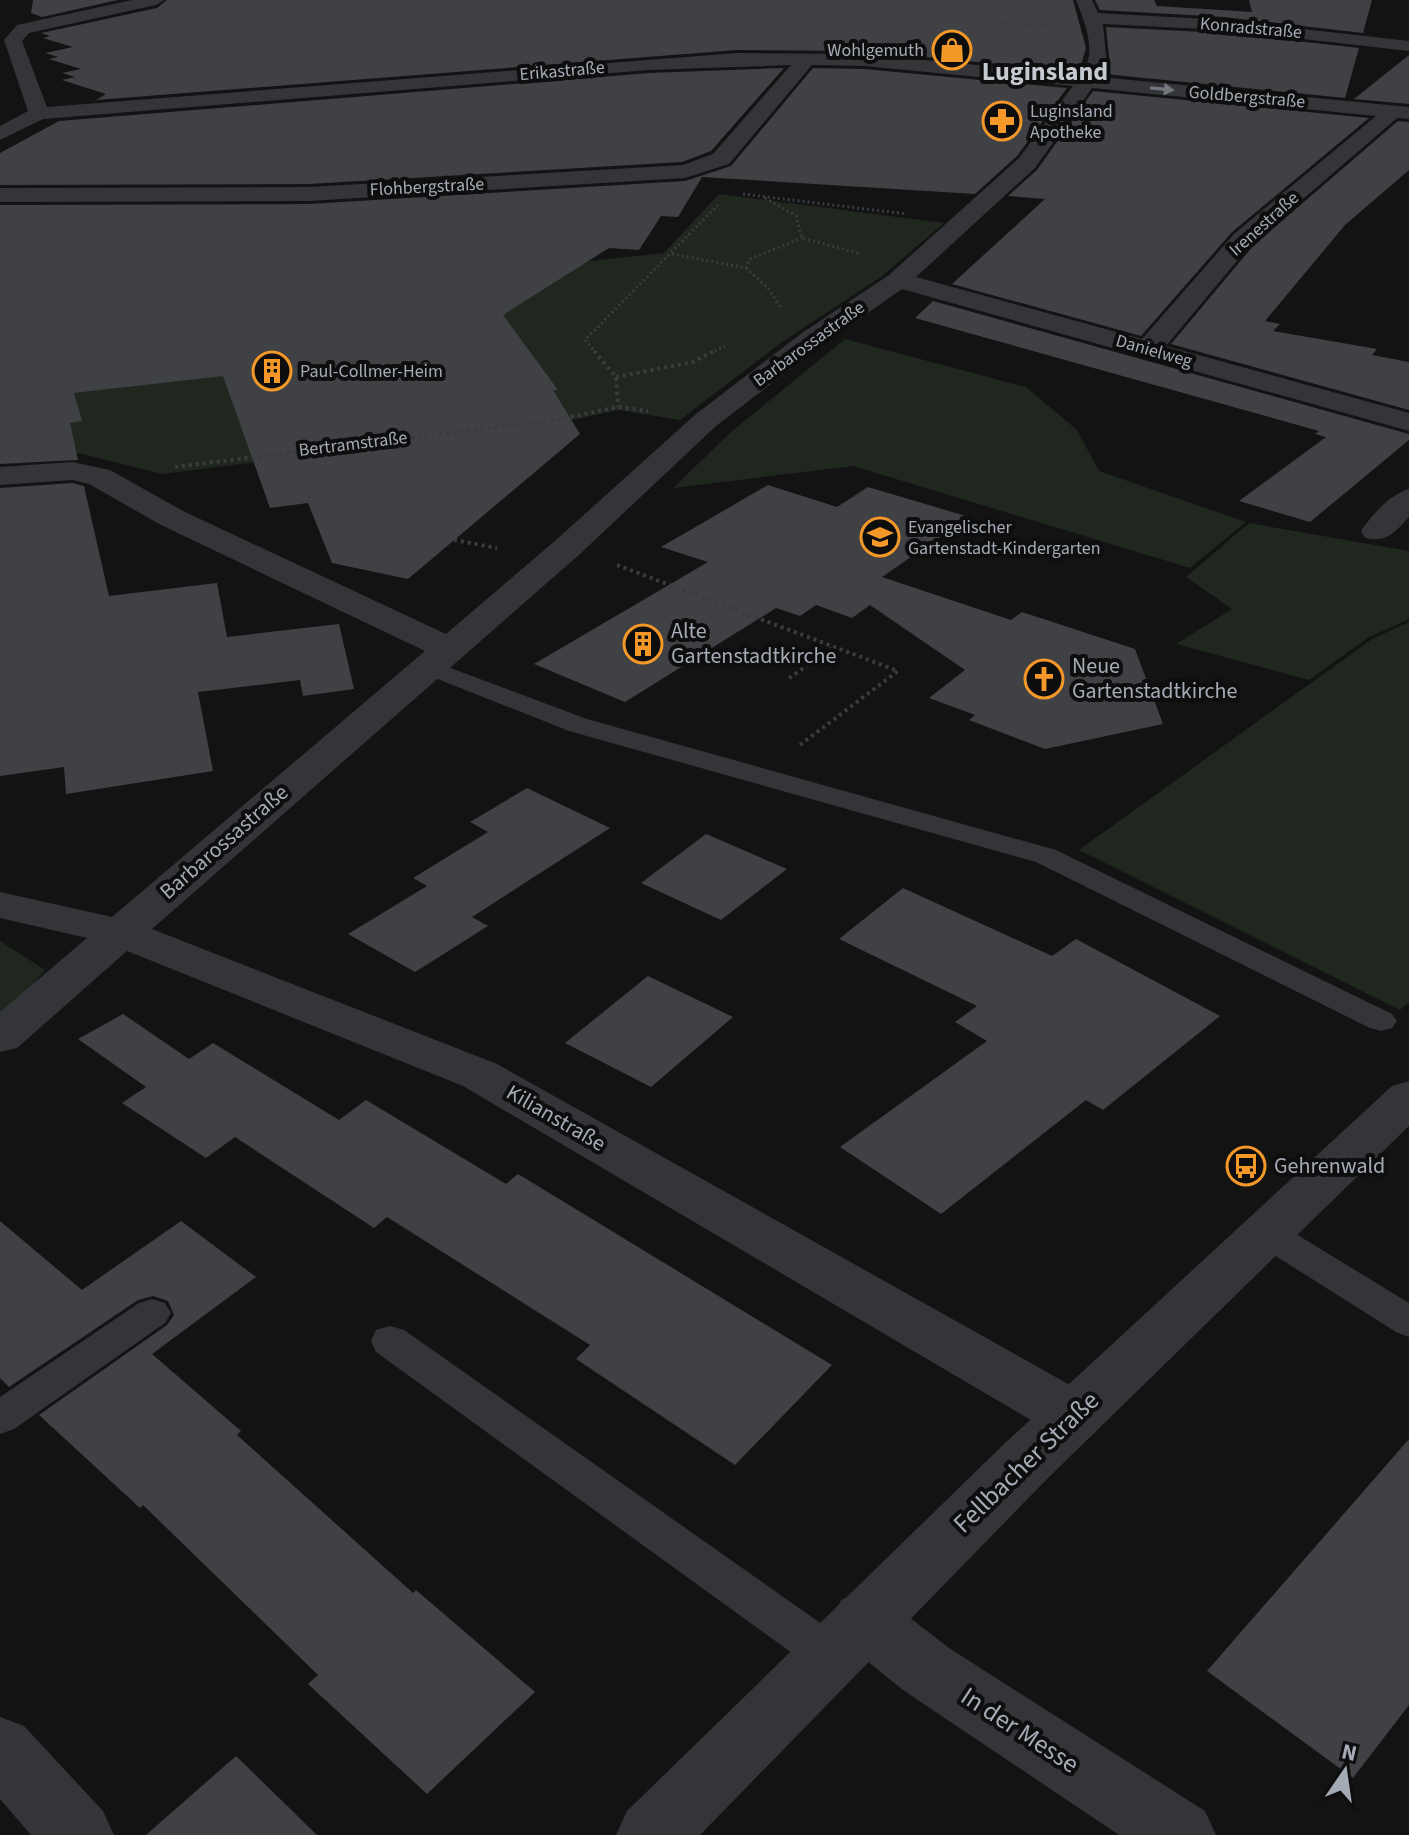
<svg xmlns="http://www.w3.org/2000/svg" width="1409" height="1835" viewBox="0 0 1409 1835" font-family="'Source Sans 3',sans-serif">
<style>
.green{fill:#1f271f}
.building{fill:#3f4144}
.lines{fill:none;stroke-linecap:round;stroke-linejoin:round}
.path-far2{stroke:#3a3c40;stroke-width:2;stroke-dasharray:2 3;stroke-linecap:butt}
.path-far1{stroke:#3a3c40;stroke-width:3;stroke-dasharray:2 3;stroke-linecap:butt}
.path{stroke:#3a3c40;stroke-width:4;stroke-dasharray:3 4;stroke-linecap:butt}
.service{fill:#343539;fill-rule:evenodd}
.minor{fill:#343539;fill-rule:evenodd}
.tertiary{fill:#343539;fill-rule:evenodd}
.oneway{fill:#72767d}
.labels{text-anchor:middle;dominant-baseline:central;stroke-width:8;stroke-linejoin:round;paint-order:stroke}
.far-street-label{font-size:18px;fill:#a4abb5;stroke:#0e0e0f}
.far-poi-label{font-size:18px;fill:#a4abb5;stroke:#0e0e0f;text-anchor:start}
.poi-label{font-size:22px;fill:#a4abb5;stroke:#0e0e0f;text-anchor:start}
.street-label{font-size:22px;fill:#a4abb5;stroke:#0e0e0f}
.far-district-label{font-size:26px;font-weight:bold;fill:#c5cad1;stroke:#0e0e0f}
.near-street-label{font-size:26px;fill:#a4abb5;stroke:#0e0e0f}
</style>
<rect width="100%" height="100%" fill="#131314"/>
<g class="green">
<path d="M719 194 944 223 881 277 782 342 680 420 618 410 559 423 162 474 78 453 0 462V304L273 295 664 253Z"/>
<path d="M845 339 1026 387 1077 430 1099 471 1246 522 1190 568 853 466 673 488 731 432Z"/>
<path d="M1249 523 1409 551V619L1369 637 1309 680 1176 644 1232 609 1186 577Z"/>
<path d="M1409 622V1002L1400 1010 1079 850 1372 639Z"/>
<path d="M0 941 45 970 0 1024Z"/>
</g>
<g class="building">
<path d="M33 0H118L42 17 31 13Z"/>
<path d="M167 0H1073L1086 48 1079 72 864 51 737 50 96 100 106 94 62 80 75 77 62 73 81 69 49 59 58 57 45 53 73 47 43 38 50 36 41 33 157 8Z"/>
<path d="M1095 0H1154L1157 6 1252 12 1249 0H1372L1363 33 1224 17 1100 10Z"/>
<path d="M1106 27 1224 33 1359 48 1345 98 1105 74 1110 66Z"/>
<path d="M1409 55V104L1354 99Z"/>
<path d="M784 68 711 151 682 162 309 184 0 185V153L59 121 649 73Z"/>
<path d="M813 68 864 69 1067 88 1017 156 975 194 702 177 678 217 661 216 639 250 609 248 503 315 558 390H553L580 434 408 579 332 563 308 503 270 508 223 376 74 393 82 421 70 423 78 460 0 464V205L309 204 685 181 731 166Z"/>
<path d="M1093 91 1369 118 1232 232 1141 336 952 284 1045 199 1008 196 1037 170Z"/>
<path d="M1398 121 1409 122V170L1345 225 1265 321 1280 324 1273 331 1377 349 1372 355 1409 362V410L1171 344 1253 246Z"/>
<path d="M933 301 1409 434V440L1310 522 1239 501 1326 437 1315 434 1319 431 915 318Z"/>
<path d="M72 483 84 486 109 596 217 583 227 637 339 624 354 689 303 696 300 680 198 692 213 771 66 794 64 767 0 776V488Z"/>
<path d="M768 485 837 507 868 487 969 517 882 577 1011 620 1022 612 1135 649 1163 724 1045 749 969 720 975 715 929 698 965 670 870 605 852 618 816 605 800 616 776 608 625 702 534 664 708 562 661 547Z"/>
<path d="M527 788 610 828 472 917 488 926 415 972 348 934 427 886 413 878 488 832 470 822Z"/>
<path d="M706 834 787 869 721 920 641 883Z"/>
<path d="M903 888 1052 956 1076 939 1220 1016 1103 1110 1086 1100 941 1214 840 1147 987 1041 955 1022 977 1006 839 939Z"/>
<path d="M648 976 733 1017 651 1087 565 1043Z"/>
<path d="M123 1014 189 1059 213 1043 339 1120 366 1100 506 1184 518 1174 832 1365 735 1465 576 1359 590 1345 387 1217 374 1228 235 1137 206 1158 122 1103 146 1087 78 1039Z"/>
<path d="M0 1221 82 1290 181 1221 256 1277 152 1354 241 1431 237 1435 413 1593 416 1590 535 1692 427 1794 308 1684 318 1675 143 1505 140 1508 39 1415 167 1325 174 1315 168 1301 153 1296 138 1300 9 1387 0 1378Z"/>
<path d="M1409 1439V1705L1353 1778 1207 1671Z"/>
<path d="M236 1756 317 1835H146Z"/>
</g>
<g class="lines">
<g class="path-far2">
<path d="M346 0 383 9 435 42"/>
<path d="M641 0 683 23"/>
<path d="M904 0 926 11"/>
<path d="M899 22 927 11 940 17 1053 27"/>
<path d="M144 42 164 64"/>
</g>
<g class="path-far1">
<path d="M743 194 907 214"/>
<path d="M765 198 796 216 802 238 861 254"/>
<path d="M672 254 746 268 750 259 802 238"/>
<path d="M746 268 768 288 781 308"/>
<path d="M596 353 585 340 718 205"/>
<path d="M710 353 725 346"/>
</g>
<g class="path">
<path d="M594 351 616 377 618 407"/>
<path d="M616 377 693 362 714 351"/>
<path d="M175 467 556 420 618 407 648 411"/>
<path d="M454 540 497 548"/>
<path d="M617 565 898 671 800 745"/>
<path d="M789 678 834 647"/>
</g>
<g class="service">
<path d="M429 660 587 719 1056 850 1392 1014 1397 1021 1392 1028 1381 1031 1370 1028 1036 862 569 731 420 672 417 667 420 662Z"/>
<path d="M1265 1219 1278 1223 1409 1303V1337L1396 1332 1252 1241 1247 1232 1252 1223Z"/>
<path d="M152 1299 165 1303 171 1313 165 1323 14 1429 0 1434V1397L139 1303Z"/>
<path d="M390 1326 404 1330 846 1641 852 1655 846 1669 830 1675 814 1669 376 1352 371 1341 376 1330Z"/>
</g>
<g class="minor">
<path d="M132 0H164L156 5 29 33 22 41 47 107 737 53 864 54 1081 75C1098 53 1085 23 1076 0H1092L1098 13 1224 20 1409 41V51L1224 30 1103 24 1107 66 1100 77 1409 107V119L1397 118 1251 244 1166 346 1409 413V431L902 289 822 345 716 426 580 554 152 929 497 1064 1095 1399 1103 1416 1095 1433 1074 1440 1053 1433 463 1086 127 951 17 1048 0 1052V1012L87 938 0 918V892L112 917 425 651 161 525 89 484 72 480 0 485V467L72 462 110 470 183 511 446 634 556 540 696 414 802 333 889 275 1019 158 1073 86 864 66 812 65 729 164 685 178 309 201 0 202V188L309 187 683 165 713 154 791 65 649 70 43 119 0 140V126L28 111 4 40 17 25ZM1092 88 1376 116 1234 234 1142 339 916 277 1035 168Z"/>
<path d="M1409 489V517C1395 532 1387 543 1365 538L1361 531C1372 515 1390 494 1409 489Z"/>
<path d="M864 1591 887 1600 949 1648 1205 1811 1216 1835H1119L903 1690 841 1640 832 1620 841 1600Z"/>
<path d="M0 1717 24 1726 103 1811 114 1835H31L0 1799Z"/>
</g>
<path class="tertiary" d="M1409 1081V1126L1047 1479 700 1835H616L627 1811 1004 1444 1392 1086Z"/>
</g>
<defs><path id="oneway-solid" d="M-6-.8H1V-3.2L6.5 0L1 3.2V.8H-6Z" transform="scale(2)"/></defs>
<use class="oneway" href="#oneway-solid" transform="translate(1162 89) rotate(5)"/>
<defs>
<symbol id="shop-ring" viewBox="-11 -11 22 22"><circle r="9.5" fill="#0e0e0f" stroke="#f5982a" stroke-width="1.5"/><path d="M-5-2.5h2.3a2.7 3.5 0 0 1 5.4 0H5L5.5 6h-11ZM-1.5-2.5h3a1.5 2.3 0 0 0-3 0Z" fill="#f5982a"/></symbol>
<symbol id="pharmacy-ring" viewBox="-11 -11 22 22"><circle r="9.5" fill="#0e0e0f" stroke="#f5982a" stroke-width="1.5"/><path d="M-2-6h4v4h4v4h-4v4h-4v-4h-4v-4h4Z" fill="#f5982a"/></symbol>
<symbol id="building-ring" viewBox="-11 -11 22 22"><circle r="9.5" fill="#0e0e0f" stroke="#f5982a" stroke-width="1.5"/><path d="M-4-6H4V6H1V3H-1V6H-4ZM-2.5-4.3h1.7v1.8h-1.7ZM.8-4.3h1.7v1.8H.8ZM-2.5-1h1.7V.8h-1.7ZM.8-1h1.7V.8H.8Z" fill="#f5982a"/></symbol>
<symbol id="school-ring" viewBox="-11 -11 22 22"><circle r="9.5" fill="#0e0e0f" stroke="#f5982a" stroke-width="1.5"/><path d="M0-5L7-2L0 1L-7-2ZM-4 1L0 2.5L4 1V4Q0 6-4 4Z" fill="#f5982a"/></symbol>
<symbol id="church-ring" viewBox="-11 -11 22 22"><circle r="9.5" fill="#0e0e0f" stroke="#f5982a" stroke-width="1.5"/><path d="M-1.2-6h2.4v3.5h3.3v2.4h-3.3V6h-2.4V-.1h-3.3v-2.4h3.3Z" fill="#f5982a"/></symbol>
<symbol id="bus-ring" viewBox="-11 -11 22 22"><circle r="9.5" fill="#0e0e0f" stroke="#f5982a" stroke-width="1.5"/><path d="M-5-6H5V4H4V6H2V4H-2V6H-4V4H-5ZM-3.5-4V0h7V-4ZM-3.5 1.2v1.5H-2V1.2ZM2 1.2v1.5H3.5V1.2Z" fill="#f5982a"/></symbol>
</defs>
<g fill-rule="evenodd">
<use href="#shop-ring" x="930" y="28" width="44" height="44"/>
<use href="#pharmacy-ring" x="980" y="99" width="44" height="44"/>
<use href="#building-ring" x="250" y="349" width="44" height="44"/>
<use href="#school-ring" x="858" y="515" width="44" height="44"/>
<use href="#building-ring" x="621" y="622" width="44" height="44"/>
<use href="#church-ring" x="1022" y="657" width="44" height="44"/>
<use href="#bus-ring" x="1224" y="1144" width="44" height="44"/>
</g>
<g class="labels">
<g class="far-street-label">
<text transform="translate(1251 28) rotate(5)">Konradstraße</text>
<text transform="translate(562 71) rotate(-5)">Erikastraße</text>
<text transform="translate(1247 97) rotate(5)">Goldbergstraße</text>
<text transform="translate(427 187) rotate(-3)">Flohbergstraße</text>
<text transform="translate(1264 224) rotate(-42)">Irenestraße</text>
<text transform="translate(809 344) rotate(-36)">Barbarossastraße</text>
<text transform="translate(1154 351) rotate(16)">Danielweg</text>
<text transform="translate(353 444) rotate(-7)">Bertramstraße</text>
</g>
<g class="far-poi-label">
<text x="924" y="50" text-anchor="end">Wohlgemuth</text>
<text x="1030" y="111">Luginsland<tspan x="1030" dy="21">Apotheke</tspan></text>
<text x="300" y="371">Paul-Collmer-Heim</text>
<text x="908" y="527">Evangelischer<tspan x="908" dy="21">Gartenstadt-Kindergarten</tspan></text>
</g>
<g class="poi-label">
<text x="671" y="631">Alte<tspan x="671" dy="25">Gartenstadtkirche</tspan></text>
<text x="1072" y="666">Neue<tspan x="1072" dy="25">Gartenstadtkirche</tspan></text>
<text x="1274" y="1166">Gehrenwald</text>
</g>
<g class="street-label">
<text transform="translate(224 842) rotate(-41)">Barbarossastraße</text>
<text transform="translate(556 1118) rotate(30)">Kilianstraße</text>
</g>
<g class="far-district-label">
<text x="1045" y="71">Luginsland</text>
</g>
<g class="near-street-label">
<text transform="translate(1026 1462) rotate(-44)">Fellbacher Straße</text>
<text transform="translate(1020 1730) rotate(33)">In der Messe</text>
</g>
</g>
<g transform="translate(1345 1771) rotate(13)" stroke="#0e0e0f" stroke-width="6" paint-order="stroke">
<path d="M0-6L14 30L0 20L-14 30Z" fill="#a4abb5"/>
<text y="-12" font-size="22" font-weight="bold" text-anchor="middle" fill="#a4abb5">N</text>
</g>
</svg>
